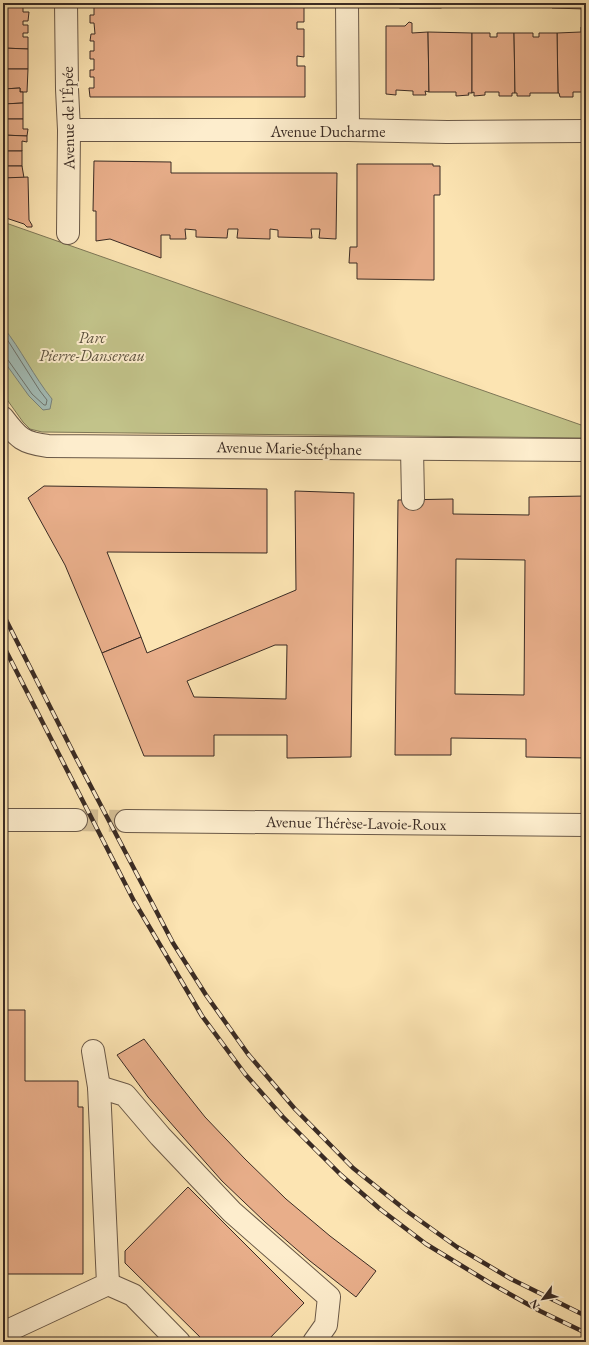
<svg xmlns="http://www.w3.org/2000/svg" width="589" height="1345" viewBox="0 0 589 1345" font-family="'EB Garamond',serif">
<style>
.green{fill:#c2c38a;stroke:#7e7757}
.water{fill:#a2bcb6;stroke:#78827c}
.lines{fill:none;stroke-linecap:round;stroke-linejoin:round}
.shore{stroke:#6e746d;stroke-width:1}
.building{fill:#e8ae8a;stroke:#3a2b24;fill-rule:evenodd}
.minor-tunnel{stroke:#d5bf96;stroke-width:22;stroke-dasharray:22 11;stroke-linecap:butt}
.minor-casing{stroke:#6a5948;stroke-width:24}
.minor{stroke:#fdedcd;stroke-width:22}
.rail-casing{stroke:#3a2b24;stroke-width:4.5}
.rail{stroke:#fdedcd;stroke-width:3;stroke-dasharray:9;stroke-linecap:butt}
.labels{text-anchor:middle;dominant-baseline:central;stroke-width:4;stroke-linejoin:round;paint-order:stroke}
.street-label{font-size:16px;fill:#3a2b24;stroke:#fdedcd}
.park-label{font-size:16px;font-style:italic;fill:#5c513e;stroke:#fdedcd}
</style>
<rect width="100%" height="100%" fill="#fce4b2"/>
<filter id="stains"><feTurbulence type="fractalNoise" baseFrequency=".005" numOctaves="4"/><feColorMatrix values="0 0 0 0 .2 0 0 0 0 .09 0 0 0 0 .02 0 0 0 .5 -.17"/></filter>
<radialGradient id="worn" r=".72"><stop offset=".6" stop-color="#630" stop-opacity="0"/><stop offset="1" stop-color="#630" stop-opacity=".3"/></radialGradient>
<path class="green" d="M3 222 584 426 585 438 42 432 30 429 23 422 3 394Z"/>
<path class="water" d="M3 327C21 349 34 377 52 399L50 409 43 410 29 396 3 360Z"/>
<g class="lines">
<path class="shore" d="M3 333 40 391 47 400 46 405H44L32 394 8 360 3 358"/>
</g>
<g class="building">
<path d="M3 3H27L23 4V12H29L28 21H23V25H28V33H23V37H28V49L3 48Z"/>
<rect x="400" y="3" width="41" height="5"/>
<path d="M539 3H586V9L552 8V5L538 6Z"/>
<path d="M94 5H304V22H297V29H304V57L297 56V66H305V97H90L89 88H94V77H90V70H94V59H90V51H94V41H90L91 34H95L94 23H90V15H94Z"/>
<path d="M409 22 412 23V33L428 32 429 92 425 91 426 95H413V91L396 90V95L386 94V26H405Z"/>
<path d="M581 27H586V92H573V97H560L559 93H558L557 33 581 32Z"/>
<path d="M428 32 472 33V93H468L469 95 456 96V92H429Z"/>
<path d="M472 33H490V37H497V33H514L515 93H512V96H499V92H485V95L474 96V92L472 93Z"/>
<path d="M514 33H533V37H539V33H557L558 93H530V96H517V93H515Z"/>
<path d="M3 48 28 49V69H3Z"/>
<path d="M3 69H28L27 92H20V88L3 89Z"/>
<path d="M20 88V92H23V103L3 104V89Z"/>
<path d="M23 103V119H3V104Z"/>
<path d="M3 119H23V129H28L27 136 3 135Z"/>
<path d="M3 135 27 136V142L22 141V151H3Z"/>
<rect x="3" y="151" width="19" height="15"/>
<path d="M94 161 171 162V173H337L336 239 319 238 320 229H311L312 238 278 237V230L270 229V239L237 238 238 229H228L227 238 196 237V230L185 229 186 239H170V235H161V258L110 239 96 241V211H93Z"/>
<path d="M357 164H433V166H440V195H434V280L357 279V263H349L350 247H357Z"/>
<path d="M3 166H22L24 178H3Z"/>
<path d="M28 177 29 220 32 225V227H27L24 224 3 217V178Z"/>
<path d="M44 486 267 489V553L107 552 141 637 102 653 65 565 28 498Z"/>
<path d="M295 491 354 493 351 757 287 758V735H214V756H144L102 653 141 637 147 653 296 590ZM275 645H287L286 699 194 697 187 681Z"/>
<path d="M586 496V758L526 757V739L451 738V755H395L398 500 453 499V514L529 515V497ZM456 559 525 560 524 695 455 694Z"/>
<path d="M3 1010H25V1081H78V1107H83V1274H3Z"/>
<path d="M144 1039 174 1078 205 1117 245 1159 286 1199 330 1236 376 1271 356 1297 310 1261 265 1222 222 1181 183 1137 148 1097 117 1055Z"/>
<path d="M188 1187 304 1303 266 1342H205L125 1263V1251Z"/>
</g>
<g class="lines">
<path class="minor-tunnel" d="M76 820 126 821"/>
<defs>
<g id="minor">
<path d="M66 3 67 89 69 130 68 233"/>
<path d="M347 3 348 130"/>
<path d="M69 130H348L447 132 586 131"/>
<path d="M3 418C18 438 23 443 48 446L586 450"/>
<path d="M412 449 413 499"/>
<path d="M3 820H76"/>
<path d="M126 821 586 825"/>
<path d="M99 1087 125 1095 160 1136 232 1212 329 1297 326 1325 314 1342"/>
<path d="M108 1284 133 1295 179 1342"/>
<path d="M3 1333 108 1284 99 1087 93 1051"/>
</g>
</defs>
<use href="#minor" class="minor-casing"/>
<use href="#minor" class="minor"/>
<defs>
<g id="rail">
<path d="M3 614 75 756 173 943 206 995 248 1054 295 1109 353 1168 408 1212 457 1247 511 1279 586 1316"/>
<path d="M3 645 134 901 202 1016 245 1074 283 1117 341 1175 380 1209 426 1244 490 1283 540 1311 586 1333"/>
</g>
</defs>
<use href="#rail" class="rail-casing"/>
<use href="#rail" class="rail"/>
</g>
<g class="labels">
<g class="street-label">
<text transform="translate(68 118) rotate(-91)">Avenue de l'Épée</text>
<text x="328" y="131">Avenue Ducharme</text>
<text transform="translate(289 448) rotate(1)">Avenue Marie-Stéphane</text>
<text transform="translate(356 823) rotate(1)">Avenue Thérèse-Lavoie-Roux</text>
</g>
<g class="park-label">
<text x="92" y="337">Parc<tspan x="92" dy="18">Pierre-Dansereau</tspan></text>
</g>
</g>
<rect width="589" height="1345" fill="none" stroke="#fce4b2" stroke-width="16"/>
<rect x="4" y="4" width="581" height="1337" fill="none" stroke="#3a2b24" stroke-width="2"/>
<rect x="8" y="8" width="573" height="1329" fill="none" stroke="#3a2b24"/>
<g transform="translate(543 1299) rotate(238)" stroke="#fdedcd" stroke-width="3" paint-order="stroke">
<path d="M0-3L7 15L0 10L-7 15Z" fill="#3a2b24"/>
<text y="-6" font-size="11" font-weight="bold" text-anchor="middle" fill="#3a2b24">N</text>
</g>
<rect width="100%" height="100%" filter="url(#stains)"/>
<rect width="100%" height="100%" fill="url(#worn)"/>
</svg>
